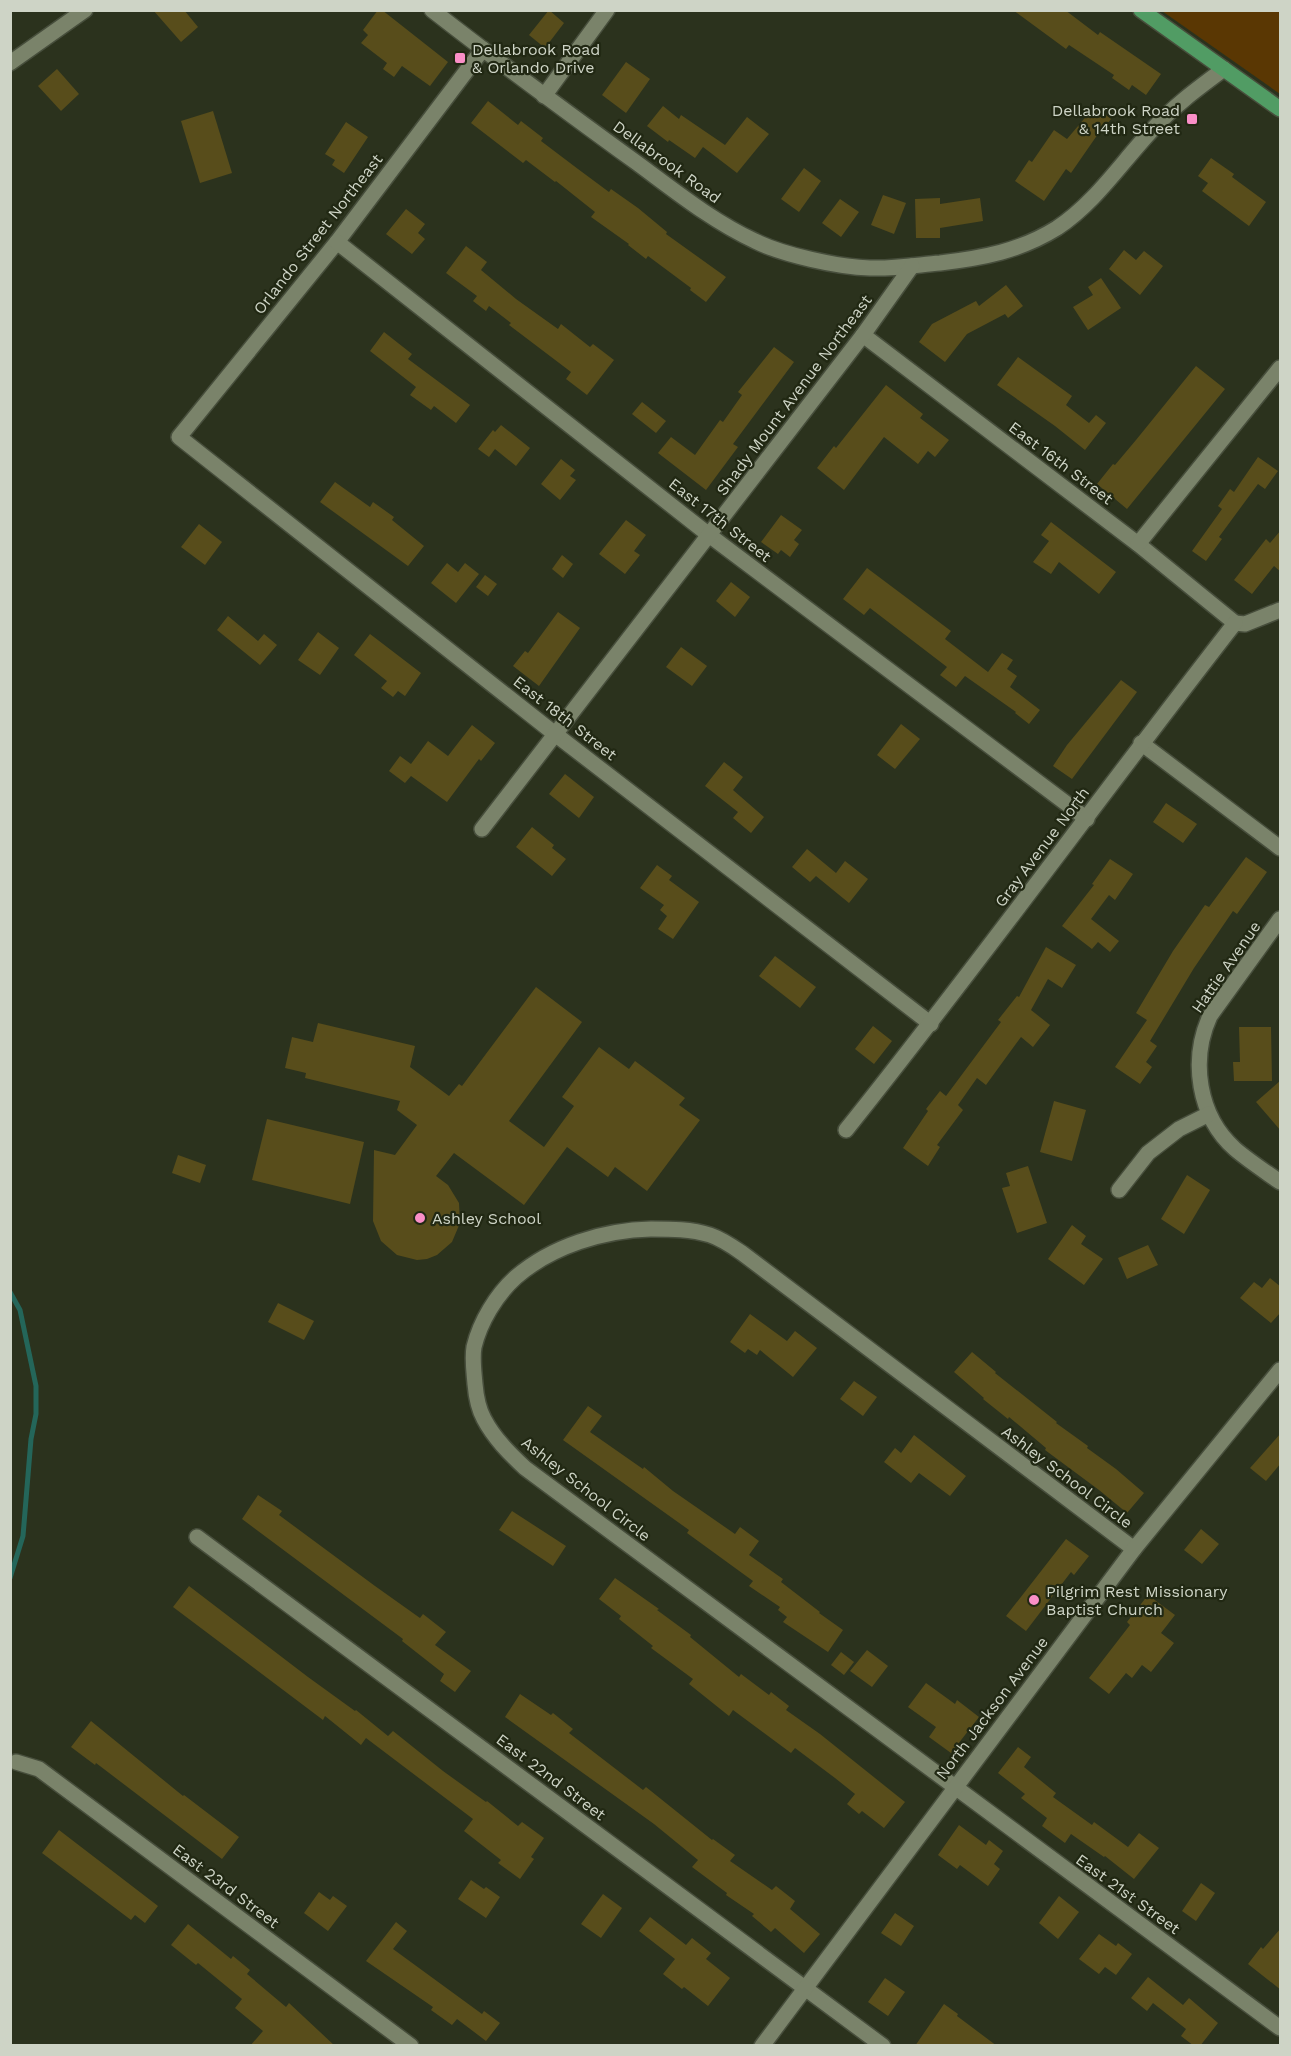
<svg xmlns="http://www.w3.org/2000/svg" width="1291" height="2056" viewBox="0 0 1291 2056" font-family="'Work Sans',sans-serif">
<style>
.green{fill:#5a3703}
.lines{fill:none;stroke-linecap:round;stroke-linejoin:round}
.stream{stroke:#24665a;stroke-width:5}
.building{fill:#584d1b}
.minor-casing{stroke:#474e3c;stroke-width:18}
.major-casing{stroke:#474e3c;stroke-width:18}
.minor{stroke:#7a836a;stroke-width:15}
.major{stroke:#519c64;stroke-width:15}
.poi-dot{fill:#fa8fc7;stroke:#212813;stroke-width:2}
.labels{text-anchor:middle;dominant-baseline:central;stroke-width:4.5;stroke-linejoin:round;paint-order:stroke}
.poi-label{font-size:16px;fill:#ced4c6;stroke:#212813;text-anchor:start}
.street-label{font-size:16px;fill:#ced4c6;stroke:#212813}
</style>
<rect width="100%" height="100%" fill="#2b321d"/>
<path class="green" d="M1162 11H1280V94Z"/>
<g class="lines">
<path class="stream" d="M10 1292 20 1310 36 1386V1414L31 1439 23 1536 10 1578"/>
</g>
<g class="building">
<path d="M153 10H184L198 27 181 42Z"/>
<path d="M378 10H382L448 62 430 86 402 66 394 77 383 69 387 63 361 43 368 35 363 30Z"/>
<path d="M549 10 564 23 545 48 529 35Z"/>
<path d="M1013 10H1065L1098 35 1100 32 1161 74 1146 95 1132 85 1129 90 1112 78 1114 75 1069 45 1066 49Z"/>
<path d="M626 62 650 79 626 113 602 95Z"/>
<path d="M57 69 79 94 61 111 38 86Z"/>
<path d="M488 101 518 125 521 121 543 138 541 141 578 169 609 192 611 189 638 208 667 232 666 234 726 277 706 302 690 290 691 288 648 256 646 259 628 245 629 244 591 217 595 212 556 181 555 182 526 160 523 163 471 123Z"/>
<path d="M663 106 679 119 681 115 725 145 747 117 769 134 737 173 703 147 695 158 669 140 668 142 647 126Z"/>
<path d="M1095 106 1111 119 1099 135 1098 134 1071 173 1066 169 1044 201 1015 181 1029 160 1032 162 1054 130 1067 139Z"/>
<path d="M213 111 232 173 200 183 181 121Z"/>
<path d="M346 122 368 137 344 173 332 165 335 160 325 154Z"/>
<path d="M1211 158 1234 174 1232 177 1266 202 1249 226 1202 191 1208 183 1198 176Z"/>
<path d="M804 168 821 181 799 212 781 199Z"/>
<path d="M883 195 906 203 894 234 871 225Z"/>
<path d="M940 198V204L980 198 983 221 940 228V238H916L915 199Z"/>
<path d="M840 199 859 212 841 237 822 223Z"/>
<path d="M406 209 425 224 418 233 425 239 412 254 386 234Z"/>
<path d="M466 246 487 262 481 270 516 299 558 329 561 324 590 347 593 344 614 360 587 395 566 379 571 372 509 325 511 323 489 306 486 311 473 301 477 296 446 273Z"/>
<path d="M1124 250 1136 260 1144 251 1163 266 1140 295 1109 269Z"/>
<path d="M1101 278 1121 308 1088 330 1073 307 1093 295 1088 287Z"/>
<path d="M1006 285 1023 306 1008 318 1005 314 967 334 945 362 919 342 932 324 976 301 979 306Z"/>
<path d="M384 332 412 354 408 359 470 405 456 423 434 406 431 410 410 395 416 387 370 351Z"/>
<path d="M774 347 794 362 733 444 738 447 706 490 658 453 671 437 695 455 720 420 723 422 742 395 738 392Z"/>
<path d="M1018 357 1072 396 1066 405 1089 423 1096 415 1106 423 1085 450 1055 426 997 385Z"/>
<path d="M1196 366 1225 389 1127 509 1097 484 1113 464 1115 465 1136 440Z"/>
<path d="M886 385 923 414 920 418 949 440 935 457 928 451 918 464 884 437 844 490 817 468 834 446 836 448Z"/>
<path d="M642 402 666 421 656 433 632 414Z"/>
<path d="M501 425 530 448 516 466 495 449 489 457 478 449 493 430 495 432Z"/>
<path d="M1258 457 1278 471 1265 489 1258 484 1219 537 1222 539 1206 561 1192 551 1222 509 1218 506 1230 489 1234 492Z"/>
<path d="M561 459 575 470 570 476 576 480 560 500 541 484Z"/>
<path d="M335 482 370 507 373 502 394 517 392 520 424 546 408 566 320 502Z"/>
<path d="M781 515 802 530 794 540 799 544 790 557 781 550 778 554 761 542Z"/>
<path d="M626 520 646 535 634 551 640 555 625 574 599 554Z"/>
<path d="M1051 522 1116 572 1099 594 1059 562 1051 574 1033 562 1049 541 1041 535Z"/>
<path d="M199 524 222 542 205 565 181 547Z"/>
<path d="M1281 530V572L1274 566 1252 594 1234 580 1266 539 1270 543Z"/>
<path d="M562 555 573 564 563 578 552 569Z"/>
<path d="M447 563 458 572 465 563 479 574 456 603 431 583Z"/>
<path d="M867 568 951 631 945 639 988 672 1002 653 1013 660 1007 669 1017 676 1010 687 1040 710 1029 724 1015 713 1016 712 965 676 956 687 940 675 947 667 870 608 864 615 843 599Z"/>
<path d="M485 575 497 584 488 596 476 587Z"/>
<path d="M731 582 750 597 735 617 716 601Z"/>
<path d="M558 612 580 628 539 686 513 666 525 651 528 653Z"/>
<path d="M228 616 258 641 264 634 277 645 260 665 217 630Z"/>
<path d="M318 632 339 648 320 675 298 660Z"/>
<path d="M370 634 421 673 405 696 398 691 393 697 381 688 387 681 354 655Z"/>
<path d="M681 647 707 666 692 686 666 667Z"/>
<path d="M1121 680 1137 692 1072 779 1053 766 1067 745Z"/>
<path d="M901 724 920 739 895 769 877 755Z"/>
<path d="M472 725 495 743 481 761 479 759 447 802 411 776 405 783 389 771 400 756 411 764 428 741 448 756Z"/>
<path d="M724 762 743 777 733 790 764 817 751 833 733 818 738 812 705 786Z"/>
<path d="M565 774 594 797 579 818 549 794Z"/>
<path d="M1166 803 1197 824 1183 843 1153 822Z"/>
<path d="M532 827 554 845 552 848 566 859 552 876 516 847Z"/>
<path d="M807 849 836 873 845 861 868 879 849 903 816 876 810 882 792 867Z"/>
<path d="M1246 857 1267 872 1237 914 1233 911 1194 968 1150 1041 1157 1046 1146 1062 1152 1067 1140 1084 1115 1067 1147 1020 1136 1013 1173 951 1205 905 1209 907Z"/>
<path d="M1110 859 1133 874 1115 900 1109 895 1091 919 1119 941 1110 952 1098 942 1092 949 1062 926 1094 885 1092 884Z"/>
<path d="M657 865 672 876 669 880 699 902 673 939 658 929 667 916 660 910 664 905 640 888Z"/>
<path d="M1046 947 1076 965 1062 988 1048 979 1031 1010 1050 1025 1033 1047 1021 1037 986 1085 977 1078 958 1105 963 1110 937 1145 940 1147 928 1166 903 1148 928 1111 926 1109 940 1091 946 1096 1001 1022 998 1020 1017 996 1019 997Z"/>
<path d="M775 956 816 987 800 1008 759 976Z"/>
<path d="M536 987 582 1022 509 1121 544 1147 574 1106 562 1097 599 1047 629 1069 635 1061 685 1098 679 1105 700 1120 647 1191 615 1167 608 1177 567 1147 524 1205 454 1153 436 1176 448 1185 459 1203 460 1223 452 1242 437 1255 427 1259 417 1260 397 1255 381 1241 373 1221 374 1150 395 1155 417 1125 397 1110 400 1101 305 1078 306 1073 285 1068 292 1037 313 1042 318 1023 415 1046 410 1067 449 1096 459 1084 462 1086Z"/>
<path d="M873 1026 892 1041 874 1064 855 1049Z"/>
<path d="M1239 1027H1271L1272 1081H1234L1233 1062H1240Z"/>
<path d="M1281 1080V1131L1256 1102Z"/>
<path d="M1054 1101 1086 1110 1072 1161 1040 1152Z"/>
<path d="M267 1119 364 1142 350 1204 252 1180Z"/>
<path d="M178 1155 206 1165 200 1183 172 1173Z"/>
<path d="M1028 1166 1047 1223 1017 1233 1002 1188 1010 1186 1006 1173Z"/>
<path d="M1187 1175 1210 1190 1184 1234 1161 1219Z"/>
<path d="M1072 1225 1086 1236 1081 1244 1103 1259 1084 1285 1048 1259Z"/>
<path d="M1148 1245 1158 1265 1127 1279 1118 1258Z"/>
<path d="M1270 1278 1281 1287V1312L1271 1323 1240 1298 1254 1282 1262 1288Z"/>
<path d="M278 1303 314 1321 304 1340 268 1322Z"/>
<path d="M750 1314 787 1341 795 1331 817 1348 793 1377 760 1350 757 1355 748 1349 745 1353 730 1342Z"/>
<path d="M972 1352 996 1372 995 1373 1057 1422 1056 1423 1088 1446 1087 1448 1116 1469 1144 1493 1127 1513 1099 1490 1045 1450 1046 1448 1009 1417 1008 1419 983 1399 984 1398 954 1372Z"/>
<path d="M854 1381 877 1397 863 1416 840 1399Z"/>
<path d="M588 1406 602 1416 590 1432 643 1469 644 1467 673 1491 735 1534 740 1527 759 1541 749 1555 783 1579 781 1582 820 1612 819 1613 843 1630 828 1652 783 1622 787 1617 778 1610 780 1607 749 1586 753 1581 687 1533 689 1530 563 1440Z"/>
<path d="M1281 1433V1463L1266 1481 1250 1468Z"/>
<path d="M914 1435 966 1476 950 1496 919 1473 911 1483 884 1462 895 1448 901 1453Z"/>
<path d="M258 1495 282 1511 279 1515 375 1586 420 1618 423 1614 446 1632 435 1645 471 1671 455 1692 440 1681 444 1674 402 1641 403 1639 242 1519Z"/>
<path d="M512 1511 566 1546 553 1566 499 1530Z"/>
<path d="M1201 1529 1219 1544 1202 1564 1184 1550Z"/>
<path d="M1066 1539 1089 1556 1074 1575 1071 1572 1026 1631 1006 1616Z"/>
<path d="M615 1578 659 1609 657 1610 691 1635 690 1637 739 1677 741 1674 769 1695 771 1692 789 1706 786 1710 820 1734 905 1802 884 1828 862 1811 859 1814 847 1804 855 1794 835 1778 795 1748 791 1753 733 1710 729 1716 689 1684 693 1679 651 1648 653 1646 619 1619 621 1616 599 1599Z"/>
<path d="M189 1586 308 1677 355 1711 356 1710 388 1736 393 1731 443 1771 486 1802 487 1801 518 1826 522 1822 544 1838 531 1857 534 1859 520 1879 498 1863 501 1860 464 1831 473 1819 366 1738 361 1745 325 1716 323 1720 173 1607Z"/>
<path d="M1148 1595 1175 1615 1161 1633 1174 1643 1151 1672 1142 1665 1132 1678 1126 1673 1109 1694 1089 1678 1130 1625 1127 1622Z"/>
<path d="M867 1650 888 1666 872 1687 850 1671Z"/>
<path d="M841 1652 854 1662 844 1675 831 1665Z"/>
<path d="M926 1683 955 1704 957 1700 979 1717 951 1753 929 1737 936 1727 908 1707Z"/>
<path d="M520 1694 551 1715 553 1713 573 1729 569 1733 643 1790 646 1787 712 1840 713 1839 735 1855 730 1861 772 1890 776 1886 795 1901 790 1909 820 1934 804 1953 775 1928 771 1932 752 1916 754 1914 726 1895 727 1893 692 1867 698 1860 654 1824 505 1717Z"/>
<path d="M91 1721 183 1796 184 1795 239 1837 222 1859 96 1763 95 1765 71 1747Z"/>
<path d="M1018 1747 1031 1757 1024 1767 1056 1793 1053 1797 1092 1825 1094 1822 1128 1847 1139 1833 1159 1848 1134 1879 1105 1856 1104 1857 1071 1834 1065 1843 1042 1826 1047 1818 1021 1798 1025 1794 998 1773Z"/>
<path d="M959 1825 986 1845 989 1840 1003 1851 994 1864 1000 1869 988 1886 960 1865 957 1869 938 1855Z"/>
<path d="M59 1830 158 1906 145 1923 135 1915 131 1920 42 1853Z"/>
<path d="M471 1880 484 1889 486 1887 500 1897 486 1918 458 1899Z"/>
<path d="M1201 1883 1215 1893 1196 1921 1182 1911Z"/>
<path d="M319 1892 330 1900 333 1896 347 1906 328 1931 304 1913Z"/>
<path d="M603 1894 622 1908 601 1938 581 1924Z"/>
<path d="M1059 1896 1079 1912 1058 1939 1039 1923Z"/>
<path d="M895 1913 914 1926 901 1946 881 1933Z"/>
<path d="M650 1917 686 1945 692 1938 711 1953 706 1959 730 1978 708 2006 684 1987 682 1989 663 1974 675 1959 639 1931Z"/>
<path d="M396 1922 407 1931 393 1949 482 2014 484 2011 500 2023 486 2041 457 2019 452 2025 431 2010 433 2007 366 1961Z"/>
<path d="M188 1924 231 1959 233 1956 250 1970 247 1974 286 2007 289 2003 335 2046H250L263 2031 235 2008 242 1999 198 1963 196 1965 171 1945Z"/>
<path d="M1281 1928V1990L1248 1964 1261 1947 1263 1949Z"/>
<path d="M1099 1934 1116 1946 1118 1943 1132 1954 1116 1975 1105 1967 1099 1974 1079 1959Z"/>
<path d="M1148 1977 1183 2005 1189 1998 1218 2023 1200 2046H1194L1181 2036 1186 2029 1153 2003 1147 2011 1131 1998Z"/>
<path d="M885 1978 905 1992 888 2016 868 2002Z"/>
<path d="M944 2004 958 2014 957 2016 997 2046H915Z"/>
</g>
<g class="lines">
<defs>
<g id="minor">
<path d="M432 10C500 63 568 113 637 163 675 191 712 221 755 241 783 255 838 267 870 268 893 269 917 265 940 263 983 258 1020 251 1057 228 1095 203 1121 163 1152 130 1175 105 1197 89 1224 69"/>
<path d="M483 49 337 242 179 437 555 734 931 1024"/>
<path d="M10 63 85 10"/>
<path d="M544 96 607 10"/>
<path d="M337 242 709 535 1087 819"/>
<path d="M863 335 1138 544 1235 623"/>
<path d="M1138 544 1280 368"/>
<path d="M1235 623 1245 624 1280 610"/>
<path d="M1141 743 1280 848"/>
<path d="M482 829 863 335 912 266"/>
<path d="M1280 919 1210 1016C1190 1060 1198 1116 1235 1149 1249 1161 1266 1172 1280 1182"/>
<path d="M846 1130C979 964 1104 791 1235 623"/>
<path d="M1119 1190 1148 1153 1179 1129 1209 1114"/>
<path d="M197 1537 883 2046"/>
<path d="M1134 1549 742 1253C732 1246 722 1239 710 1235 691 1229 671 1229 651 1229 604 1230 552 1246 516 1277 496 1295 480 1322 474 1347 472 1359 474 1372 475 1384 476 1396 478 1408 484 1419 494 1438 509 1453 525 1468L1280 2028"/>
<path d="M16 1762 39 1769 411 2046"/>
<path d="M762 2046 1134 1549 1280 1370"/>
</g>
<path id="major" d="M1141 10 1280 109"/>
</defs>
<use href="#minor" class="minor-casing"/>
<use href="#major" class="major-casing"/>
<use href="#minor" class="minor"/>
<use href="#major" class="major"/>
</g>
<g class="poi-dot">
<rect x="454" y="52" width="12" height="12" rx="3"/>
<rect x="1186" y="113" width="12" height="12" rx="3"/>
<circle cx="420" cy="1218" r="6"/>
<circle cx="1034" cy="1600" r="6"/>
</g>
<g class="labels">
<g class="poi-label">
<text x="472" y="49">Dellabrook Road<tspan x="472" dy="18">&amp; Orlando Drive</tspan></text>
<text x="1180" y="110" text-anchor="end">Dellabrook Road<tspan x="1180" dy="18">&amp; 14th Street</tspan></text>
<text x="432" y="1218">Ashley School</text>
<text x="1046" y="1591">Pilgrim Rest Missionary<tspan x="1046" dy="18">Baptist Church</tspan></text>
</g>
<g class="street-label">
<text transform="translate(667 162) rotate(36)">Dellabrook Road</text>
<text transform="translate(318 234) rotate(-52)">Orlando Street Northeast</text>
<text transform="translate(794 395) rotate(-53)">Shady Mount Avenue Northeast</text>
<text transform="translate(1061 463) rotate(37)">East 16th Street</text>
<text transform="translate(720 520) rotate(38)">East 17th Street</text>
<text transform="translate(565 718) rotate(38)">East 18th Street</text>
<text transform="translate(1042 847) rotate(-53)">Gray Avenue North</text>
<text transform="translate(1226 967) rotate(-55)">Hattie Avenue</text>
<text transform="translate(1067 1477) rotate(37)">Ashley School Circle</text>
<text transform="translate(586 1489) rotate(38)">Ashley School Circle</text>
<text transform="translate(992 1708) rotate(-53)">North Jackson Avenue</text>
<text transform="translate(551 1777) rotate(37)">East 22nd Street</text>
<text transform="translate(226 1886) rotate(37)">East 23rd Street</text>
<text transform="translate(1128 1894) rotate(36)">East 21st Street</text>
</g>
</g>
<rect width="1291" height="2056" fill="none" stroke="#ced4c6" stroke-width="24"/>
</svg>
